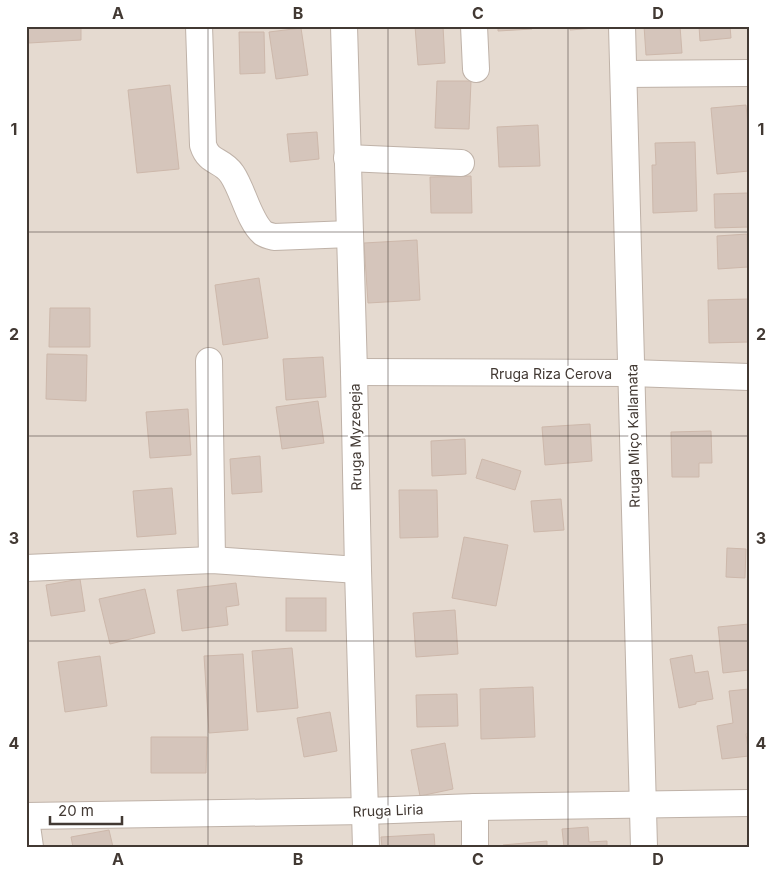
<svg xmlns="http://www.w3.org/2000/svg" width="775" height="873" viewBox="0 0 775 873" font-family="Inter,sans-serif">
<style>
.residential{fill:#e5dad0}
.building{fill:#d5c5bb;stroke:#cdb8ab}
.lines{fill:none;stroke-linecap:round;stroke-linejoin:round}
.minor-casing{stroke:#bfb2a8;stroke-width:28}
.minor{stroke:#fff;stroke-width:26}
.grid{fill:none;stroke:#423933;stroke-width:1;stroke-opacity:0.55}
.labels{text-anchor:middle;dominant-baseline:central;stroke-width:5;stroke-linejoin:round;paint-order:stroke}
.street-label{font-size:14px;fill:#423933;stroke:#fff}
.neatline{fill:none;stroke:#423933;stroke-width:2}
.grid-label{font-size:16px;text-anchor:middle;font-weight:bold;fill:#423933}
</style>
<rect width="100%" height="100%" fill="#f1e9e2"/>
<rect class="residential" x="26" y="26" width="723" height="821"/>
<g class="building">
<path d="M28 26H81V40L29 43Z"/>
<path d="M415 26H443L445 63 418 65Z"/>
<path d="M498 26H532V29L498 31Z"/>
<path d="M570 26H607V27L570 30Z"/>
<path d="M644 26H680L682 53 646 55Z"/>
<path d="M699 26H730L731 38 700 41Z"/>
<path d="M301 28 308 75 276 79 269 32Z"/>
<path d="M239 32H264L265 73 240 74Z"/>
<path d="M437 81H471L469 129 435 128Z"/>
<path d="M170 85 179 169 137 173 128 90Z"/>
<path d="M746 105 749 135V171L717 174 711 108Z"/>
<path d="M538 125 540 166 499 167 497 127Z"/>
<path d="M317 132 319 159 290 162 287 134Z"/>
<path d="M695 142 697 211 653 213 652 165H656L655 143Z"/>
<path d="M471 176 472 213H431L430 177Z"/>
<path d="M748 193 749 227 715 228 714 194Z"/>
<path d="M747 234 748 267 718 269 717 236Z"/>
<path d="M417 240 420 300 368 303 364 243Z"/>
<path d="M259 278 268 338 223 345 215 285Z"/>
<path d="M749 299V342L709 343 708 300Z"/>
<path d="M50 308H90V347H49Z"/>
<path d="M47 354 87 355 86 401 46 399Z"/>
<path d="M323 357 326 397 286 400 283 359Z"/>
<path d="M318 401 324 443 282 449 276 407Z"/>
<path d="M188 409 191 455 150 458 146 412Z"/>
<path d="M590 424 592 461 545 465 542 427Z"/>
<path d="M711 431 712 463H699V477H672L671 432Z"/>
<path d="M465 439 466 474 432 476 431 441Z"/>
<path d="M260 456 262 492 232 494 230 459Z"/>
<path d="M482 459 521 471 515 490 476 478Z"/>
<path d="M172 488 176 534 137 537 133 491Z"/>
<path d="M399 490H437L438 537 400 538Z"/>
<path d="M561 499 564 530 534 532 531 501Z"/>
<path d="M464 537 508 545 496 606 452 598Z"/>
<path d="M727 548 746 549 745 578 726 577Z"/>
<path d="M80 579 85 611 51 616 46 585Z"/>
<path d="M236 583 239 605 226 607 228 625 182 631 177 590Z"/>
<path d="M145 589 155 633 110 644 99 599Z"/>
<rect x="286" y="598" width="40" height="33"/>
<path d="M455 610 458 654 416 657 413 613Z"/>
<path d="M749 624V670L723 673 718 627Z"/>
<path d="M292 648 298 708 257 712 252 651Z"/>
<path d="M243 654 248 730 209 733 204 656Z"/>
<path d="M692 655 695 673 708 671 713 699 696 702V704L679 708 670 659Z"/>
<path d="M100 656 107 706 65 712 58 662Z"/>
<path d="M533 687 535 737 481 739 480 689Z"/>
<path d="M749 689V733L746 734 749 756 722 759 717 726 733 723 729 691Z"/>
<path d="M457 694 458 726 417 727 416 695Z"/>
<path d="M330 712 337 751 304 757 297 718Z"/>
<path d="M151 737H207L206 773H151Z"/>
<path d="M445 743 453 789 420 796 411 750Z"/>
<path d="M588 827 589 842 607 841V847H564L562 829Z"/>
<path d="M109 830 113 847H73L71 837Z"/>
<path d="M434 834 435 847H382L381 837Z"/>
<path d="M547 841V847H503V845Z"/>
</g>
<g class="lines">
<defs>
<g id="minor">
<path d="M199 26 203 145C209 164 222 159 232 174 243 190 249 221 263 233 266 235 270 236 274 237L350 234"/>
<path d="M344 26 354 372 358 570 366 847"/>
<path d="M474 26 476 69"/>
<path d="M622 26 644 847"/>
<path d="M624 74 749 73"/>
<path d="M347 158 461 163"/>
<path d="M209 361 212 560"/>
<path d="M354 372 631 373 749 377"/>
<path d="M26 568 212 560 358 570"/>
<path d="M475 807V847"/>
<path d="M26 816 366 811 475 807 749 803"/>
<path d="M26 819 30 847"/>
</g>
</defs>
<use href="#minor" class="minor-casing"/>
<use href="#minor" class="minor"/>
</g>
<path class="grid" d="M208 26V847M388 26V847M568 26V847M26 232H749M26 436H749M26 641H749"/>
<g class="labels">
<g class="street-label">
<text x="551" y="373">Rruga Riza Cerova</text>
<text transform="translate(633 436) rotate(-91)">Rruga Miço Kallamata</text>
<text transform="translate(355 437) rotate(-91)">Rruga Myzeqeja</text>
<text transform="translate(388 810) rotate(-2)">Rruga Liria</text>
</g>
</g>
<rect width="775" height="873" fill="none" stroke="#ffffff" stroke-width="55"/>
<path d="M50 816v8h72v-8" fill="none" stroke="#423933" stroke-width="2.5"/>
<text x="58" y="816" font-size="15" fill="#423933" stroke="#ffffff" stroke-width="4" paint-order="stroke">20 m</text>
<rect x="28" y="28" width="720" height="818" class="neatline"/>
<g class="grid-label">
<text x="118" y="19">A</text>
<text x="298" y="19">B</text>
<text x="478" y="19">C</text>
<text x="658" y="19">D</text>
<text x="14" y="135">1</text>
<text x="761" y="135">1</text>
<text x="14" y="340">2</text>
<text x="761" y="340">2</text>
<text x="14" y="544">3</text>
<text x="761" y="544">3</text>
<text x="14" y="749">4</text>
<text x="761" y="749">4</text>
<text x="118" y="865">A</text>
<text x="298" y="865">B</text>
<text x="478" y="865">C</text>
<text x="658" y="865">D</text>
</g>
</svg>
